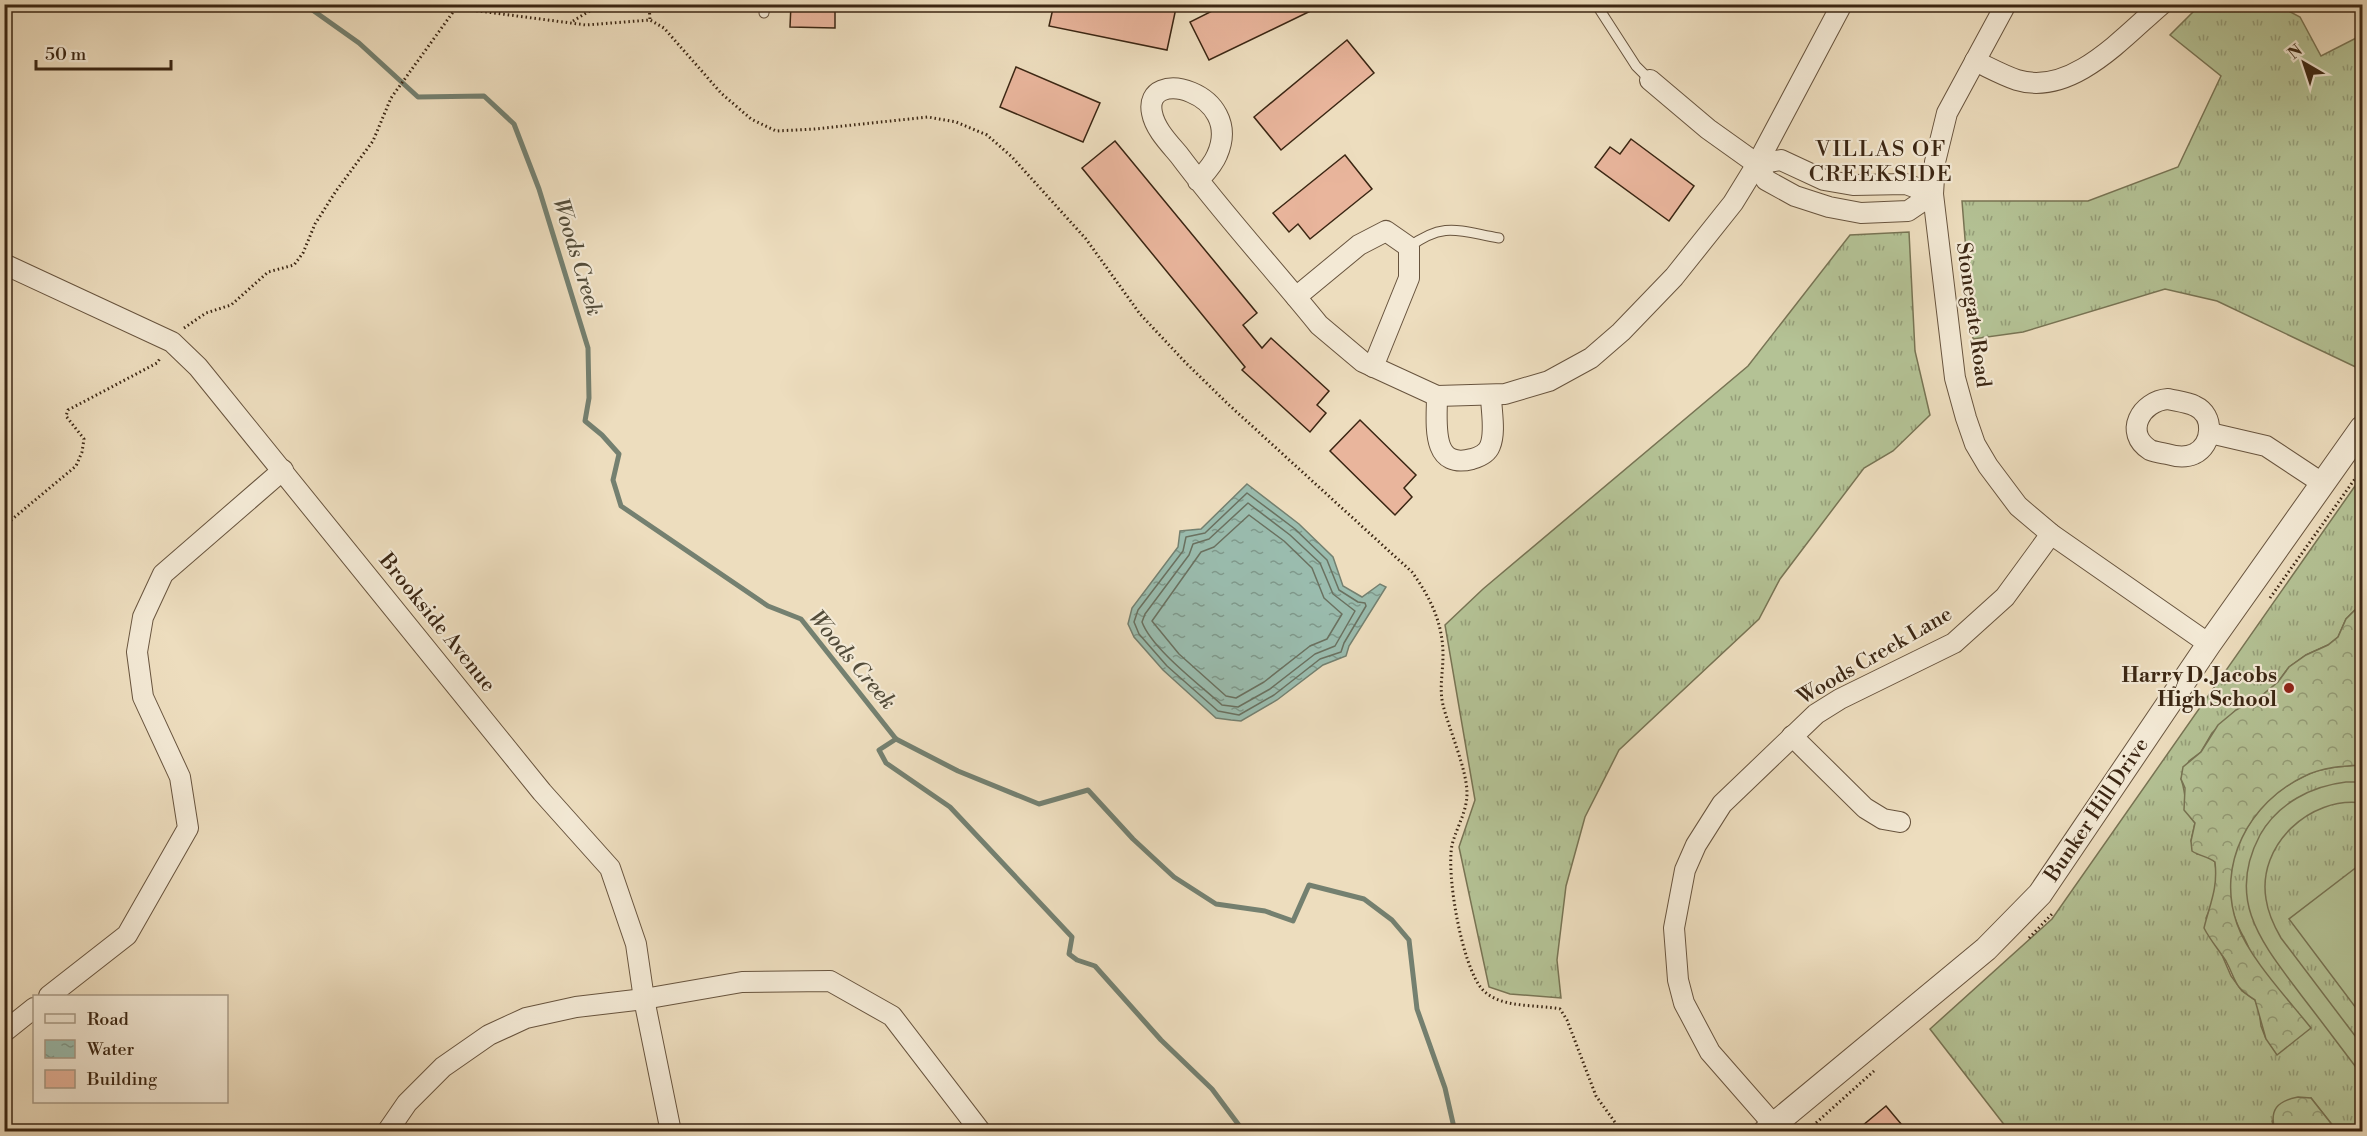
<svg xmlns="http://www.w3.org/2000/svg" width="2367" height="1136" viewBox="0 0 2367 1136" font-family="'Libre Bodoni',serif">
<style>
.grass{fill:url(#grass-tufts);stroke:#787454;stroke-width:1.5}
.forest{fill:url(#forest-crowns);stroke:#787454;stroke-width:1.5}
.pitch{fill:#b4c295;stroke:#787454;stroke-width:1.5}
.water{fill:url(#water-ripples);stroke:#748070;stroke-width:1.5}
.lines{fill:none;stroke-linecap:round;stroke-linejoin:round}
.shore{stroke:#6a7160;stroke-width:1.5}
.stream{stroke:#748070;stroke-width:5}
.building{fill:#e9b59c;stroke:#3b2613;stroke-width:1.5}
.service-casing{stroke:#68543e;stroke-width:11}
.minor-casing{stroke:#68543e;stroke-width:22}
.tertiary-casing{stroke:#68543e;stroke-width:26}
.path{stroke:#3b2613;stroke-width:3;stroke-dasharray:1.5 3;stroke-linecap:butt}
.service{stroke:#f3e9d5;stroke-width:9}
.minor{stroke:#f3e9d5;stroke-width:20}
.tertiary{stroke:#f3e9d5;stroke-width:24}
.poi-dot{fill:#8f2418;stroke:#f3e9d5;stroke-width:2}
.labels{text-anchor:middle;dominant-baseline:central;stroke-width:4.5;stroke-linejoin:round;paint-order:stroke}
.street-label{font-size:21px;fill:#3b2613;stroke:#f3e9d5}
.poi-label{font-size:21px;font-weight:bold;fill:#3b2613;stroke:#f3e9d5;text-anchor:end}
.neighbourhood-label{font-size:22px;letter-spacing:1.5px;fill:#3b2613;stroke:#f3e9d5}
.water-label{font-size:22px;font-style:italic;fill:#534c3a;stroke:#f3e9d5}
</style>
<defs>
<pattern id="grass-tufts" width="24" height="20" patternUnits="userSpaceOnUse" patternTransform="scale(1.5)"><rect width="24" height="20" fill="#b4c295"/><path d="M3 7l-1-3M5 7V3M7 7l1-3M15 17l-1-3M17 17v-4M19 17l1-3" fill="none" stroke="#949d78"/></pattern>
<pattern id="forest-crowns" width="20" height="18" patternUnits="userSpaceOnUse" patternTransform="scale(1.5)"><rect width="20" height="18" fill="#b4c295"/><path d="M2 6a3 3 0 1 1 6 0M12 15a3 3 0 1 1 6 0" fill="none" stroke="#949d78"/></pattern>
<pattern id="water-ripples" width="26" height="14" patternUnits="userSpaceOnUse" patternTransform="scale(1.5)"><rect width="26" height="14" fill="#9abcae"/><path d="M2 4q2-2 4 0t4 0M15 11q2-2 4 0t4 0" fill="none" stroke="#7f998c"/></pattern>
</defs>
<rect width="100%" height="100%" fill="#edddbe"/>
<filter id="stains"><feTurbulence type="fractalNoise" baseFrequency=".00333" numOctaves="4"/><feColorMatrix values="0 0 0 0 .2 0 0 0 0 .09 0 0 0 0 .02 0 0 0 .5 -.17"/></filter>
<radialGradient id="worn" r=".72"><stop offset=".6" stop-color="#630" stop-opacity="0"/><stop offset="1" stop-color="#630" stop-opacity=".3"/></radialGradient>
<g class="grass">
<path d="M2200 5H2277L2300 17 2321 56 2362 35V370L2217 301 2165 289 2023 332 1973 339 1962 201H2088L2178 167 2221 76 2170 35Z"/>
<path d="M1909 232 1915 351 1930 415 1893 451 1864 468 1780 579 1759 619 1619 750 1585 817 1566 886 1557 960 1561 998 1510 994 1489 987 1459 847 1475 800 1445 625 1483 589 1748 366 1850 235Z"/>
<path d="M2362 476V603L2346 619 2338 637 2328 645 2306 655 2289 667 2278 682 2260 697 2236 710 2212 733 2201 752 2189 761 2181 779C2187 794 2183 810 2195 823L2191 841 2197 854 2207 855 2215 862C2218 883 2215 899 2206 918L2231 976 2242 991 2255 1000 2259 1010 2261 1026 2266 1039C2260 1010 2257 978 2249 949 2247 942 2242 935 2239 928 2233 916 2230 902 2230 888 2229 840 2262 796 2304 776 2323 767 2343 766 2362 765V1131H2337L2311 1098 2272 1121 2275 1131H2009L1930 1029 2052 919Z"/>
</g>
<g class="forest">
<path d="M2362 603V765C2343 766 2323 767 2305 776 2249 802 2216 865 2237 924 2249 958 2288 999 2311 1028L2277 1055 2266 1039 2255 1000C2233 986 2237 982 2226 961 2219 950 2210 940 2204 928 2210 903 2218 889 2215 862 2207 856 2199 856 2192 851L2191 841 2195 823 2184 810 2185 788 2181 779 2183 767 2201 752 2218 725 2236 710 2260 697 2278 682 2289 667 2306 655 2328 645 2338 637 2346 619Z"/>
<path d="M2298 1097 2311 1098 2337 1131H2275C2269 1110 2277 1101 2298 1097Z"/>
</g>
<g class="pitch">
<path d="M2346 782H2362V803C2310 796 2257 845 2266 899 2268 913 2274 926 2281 938L2362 1045V1075C2342 1049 2322 1022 2301 995 2263 944 2225 901 2260 835 2278 803 2312 786 2346 782Z"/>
<path d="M2362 863V1016L2289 919Z"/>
</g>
<path class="water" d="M1247 484 1299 524 1333 557 1343 586 1362 597 1380 584 1386 587 1349 646 1346 656 1323 665 1277 700 1241 721 1231 720 1216 718 1163 670 1134 637 1128 624 1132 608 1178 547 1180 531 1201 529Z"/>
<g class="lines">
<g class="shore">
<path d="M1247 493 1295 529 1327 560 1339 590 1358 602 1365 603 1366 606 1344 643 1341 652 1320 659 1274 695 1239 715 1218 711 1167 666 1139 634 1134 622 1138 610 1183 551 1186 537 1205 533Z"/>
<path d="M1248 503 1290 535 1320 563 1333 594 1355 611 1335 646 1315 654 1270 689 1238 707 1222 705C1200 685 1152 649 1142 622L1145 614 1189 555 1193 544 1209 539Z"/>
<path d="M1249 515 1284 541 1312 568 1324 598 1342 614 1327 639 1310 646 1264 682 1236 698 1226 696 1179 654 1152 621 1201 552 1214 547Z"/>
</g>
<g class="stream">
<path d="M304 4 359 43 418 97 484 96 514 124 539 189 588 348 589 398 585 421 602 435 619 454 613 480 621 506 768 606 801 619 896 739 958 771 1039 804 1088 790 1133 839 1174 877 1216 904 1265 911 1293 921 1309 885 1364 899 1392 920 1409 940 1417 1009 1445 1088 1455 1132"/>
<path d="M896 739 879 750 886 763 950 807 1072 937 1069 954 1077 960 1095 966 1161 1040 1212 1089 1244 1132"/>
</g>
</g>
<g class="building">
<path d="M791 4H835V28L790 27Z"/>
<path d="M1054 4H1157L1176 8 1167 50 1049 26Z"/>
<path d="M1226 4H1325L1209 60 1190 22Z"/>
<path d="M1347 40 1374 73 1281 150 1254 117Z"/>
<path d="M1016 67 1100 103 1083 142 1000 107Z"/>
<path d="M1631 139 1694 186 1669 221 1595 167 1610 147 1620 154Z"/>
<path d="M1115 141 1257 313 1243 325 1262 348 1271 338 1329 391 1317 405 1326 413 1310 432 1242 370 1245 367 1082 168Z"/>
<path d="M1345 155 1372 189 1310 239 1298 224 1289 232 1273 213Z"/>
<path d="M1360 420 1416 475 1404 488 1412 497 1395 515 1330 451Z"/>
<path d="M1886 1106 1907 1131H1856Z"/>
</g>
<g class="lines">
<defs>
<g id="service">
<path d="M1596 4 1636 66 1650 80"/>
<path d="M764 13 765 4"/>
<path d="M1409 247C1444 221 1459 231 1499 238"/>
</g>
<g id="minor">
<path d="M2006 4 1947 113 1935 162 1933 194 1955 378 1966 418 1975 444 1988 466 2018 506 2051 534 2209 644"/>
<path d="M1975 61C1988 67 2002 75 2017 80 2072 97 2124 36 2162 4"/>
<path d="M1650 80 1708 129 1757 164 1766 180 1795 196 1829 207 1861 213 1908 211 1933 194 1906 184 1853 185 1824 180 1781 160 1757 164"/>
<path d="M1198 181C1205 173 1213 165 1217 155 1245 92 1142 65 1152 113 1155 129 1169 143 1179 155 1223 214 1273 268 1319 325L1363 362 1437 396 1505 394 1549 381 1591 358 1621 332 1674 277 1733 203 1757 164 1842 4"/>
<path d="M4 264 172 342 198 367 542 792 610 868 636 944 644 999 671 1132"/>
<path d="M1296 297 1359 245 1386 231 1409 247V278L1373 367"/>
<path d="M1437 396C1437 422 1430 470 1472 459 1479 457 1487 454 1490 446 1496 432 1491 410 1491 395"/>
<path d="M2168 399C2176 401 2187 402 2195 406 2215 415 2213 445 2194 454 2185 458 2177 457 2167 454 2162 453 2155 452 2150 450 2123 433 2141 401 2168 399Z"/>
<path d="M2210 433 2266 446 2322 483"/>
<path d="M1792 736 1865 808 1883 819 1900 822"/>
<path d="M49 996 127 935 188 828 180 777 143 697 137 652 143 617 163 574 283 470"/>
<path d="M4 1032 34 1008"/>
<path d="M387 1132 407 1103 443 1067 489 1035 526 1018 576 1007 644 999 742 982 830 981 892 1016 981 1132"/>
<path d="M1780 1132 1710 1052 1684 1003 1678 980 1674 928 1685 870 1696 845 1722 804 1816 714 1840 699 1954 643 2005 597 2051 534"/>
</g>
<path id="tertiary" d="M1765 1132 1986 949 2040 894 2209 644 2362 428"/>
</defs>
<use href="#service" class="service-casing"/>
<use href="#minor" class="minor-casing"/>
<use href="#tertiary" class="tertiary-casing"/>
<g class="path">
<path d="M451 4 456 8 586 25 650 20 664 28 721 93 751 119 776 131 815 129 928 117 956 122 987 135 1012 157 1086 239 1140 314 1186 363 1229 405 1412 572C1430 597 1443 623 1443 655 1443 673 1439 688 1443 705 1449 729 1467 770 1467 793 1467 812 1457 826 1452 845 1446 875 1462 966 1482 989 1500 1009 1536 1004 1560 1009L1567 1020 1596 1096 1622 1132"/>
<path d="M649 4 650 20"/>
<path d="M573 21 601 4"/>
<path d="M184 328 206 313 231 305 268 272 294 265 303 253 315 224 336 191 373 141 391 98 456 8"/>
<path d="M4 526 76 466 82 452 84 439 66 416 68 410 157 363 161 357"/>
<path d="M2270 598 2362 469"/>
<path d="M2029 938 2052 914"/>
<path d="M1806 1132 1874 1071"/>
</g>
<use href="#service" class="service"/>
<use href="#minor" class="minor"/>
<use href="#tertiary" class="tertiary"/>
</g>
<circle class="poi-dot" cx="2289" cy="688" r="6"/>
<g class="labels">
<g class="street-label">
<text transform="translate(1973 315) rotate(82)">Stonegate Road</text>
<text transform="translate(437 623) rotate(51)">Brookside Avenue</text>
<text transform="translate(1875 656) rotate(-30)">Woods Creek Lane</text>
<text transform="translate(2097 810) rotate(-56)">Bunker Hill Drive</text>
</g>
<g class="poi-label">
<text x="2277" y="676">Harry D. Jacobs<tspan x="2277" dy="24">High School</tspan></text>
</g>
<g class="neighbourhood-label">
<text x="1881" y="149">VILLAS OF<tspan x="1881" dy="25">CREEKSIDE</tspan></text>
</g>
<g class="water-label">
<text transform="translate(577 257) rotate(73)">Woods Creek</text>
<text transform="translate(852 660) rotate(50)">Woods Creek</text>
</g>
</g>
<rect width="2367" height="1136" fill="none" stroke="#edddbe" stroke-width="24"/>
<rect x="6" y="6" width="2355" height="1124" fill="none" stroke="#3b2613" stroke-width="3"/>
<rect x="12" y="12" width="2343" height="1112" fill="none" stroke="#3b2613" stroke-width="1.5"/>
<rect x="33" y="995" width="195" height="108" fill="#f3e9d5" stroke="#a99b87" stroke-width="1.5"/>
<rect x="45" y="1014" width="30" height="9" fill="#f3e9d5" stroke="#a99b87" stroke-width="1.5"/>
<text x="87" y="1025" font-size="18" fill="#3b2613">Road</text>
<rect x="45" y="1040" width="30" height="18" fill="url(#water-ripples)" stroke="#a99b87" stroke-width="1.5"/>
<text x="87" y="1055" font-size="18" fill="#3b2613">Water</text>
<rect x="45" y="1070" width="30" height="18" fill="#e9b59c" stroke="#a99b87" stroke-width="1.5"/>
<text x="87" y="1085" font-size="18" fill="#3b2613">Building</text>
<g transform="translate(2304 63) rotate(321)" stroke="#f3e9d5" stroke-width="4.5" paint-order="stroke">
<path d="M0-4.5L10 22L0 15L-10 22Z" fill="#3b2613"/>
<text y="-9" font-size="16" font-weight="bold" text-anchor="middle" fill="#3b2613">N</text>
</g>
<path d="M36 60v9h135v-9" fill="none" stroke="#3b2613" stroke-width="3"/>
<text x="45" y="60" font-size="18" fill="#3b2613" stroke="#f3e9d5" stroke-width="4.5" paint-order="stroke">50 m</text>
<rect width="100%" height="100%" filter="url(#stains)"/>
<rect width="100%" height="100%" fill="url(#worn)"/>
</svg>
